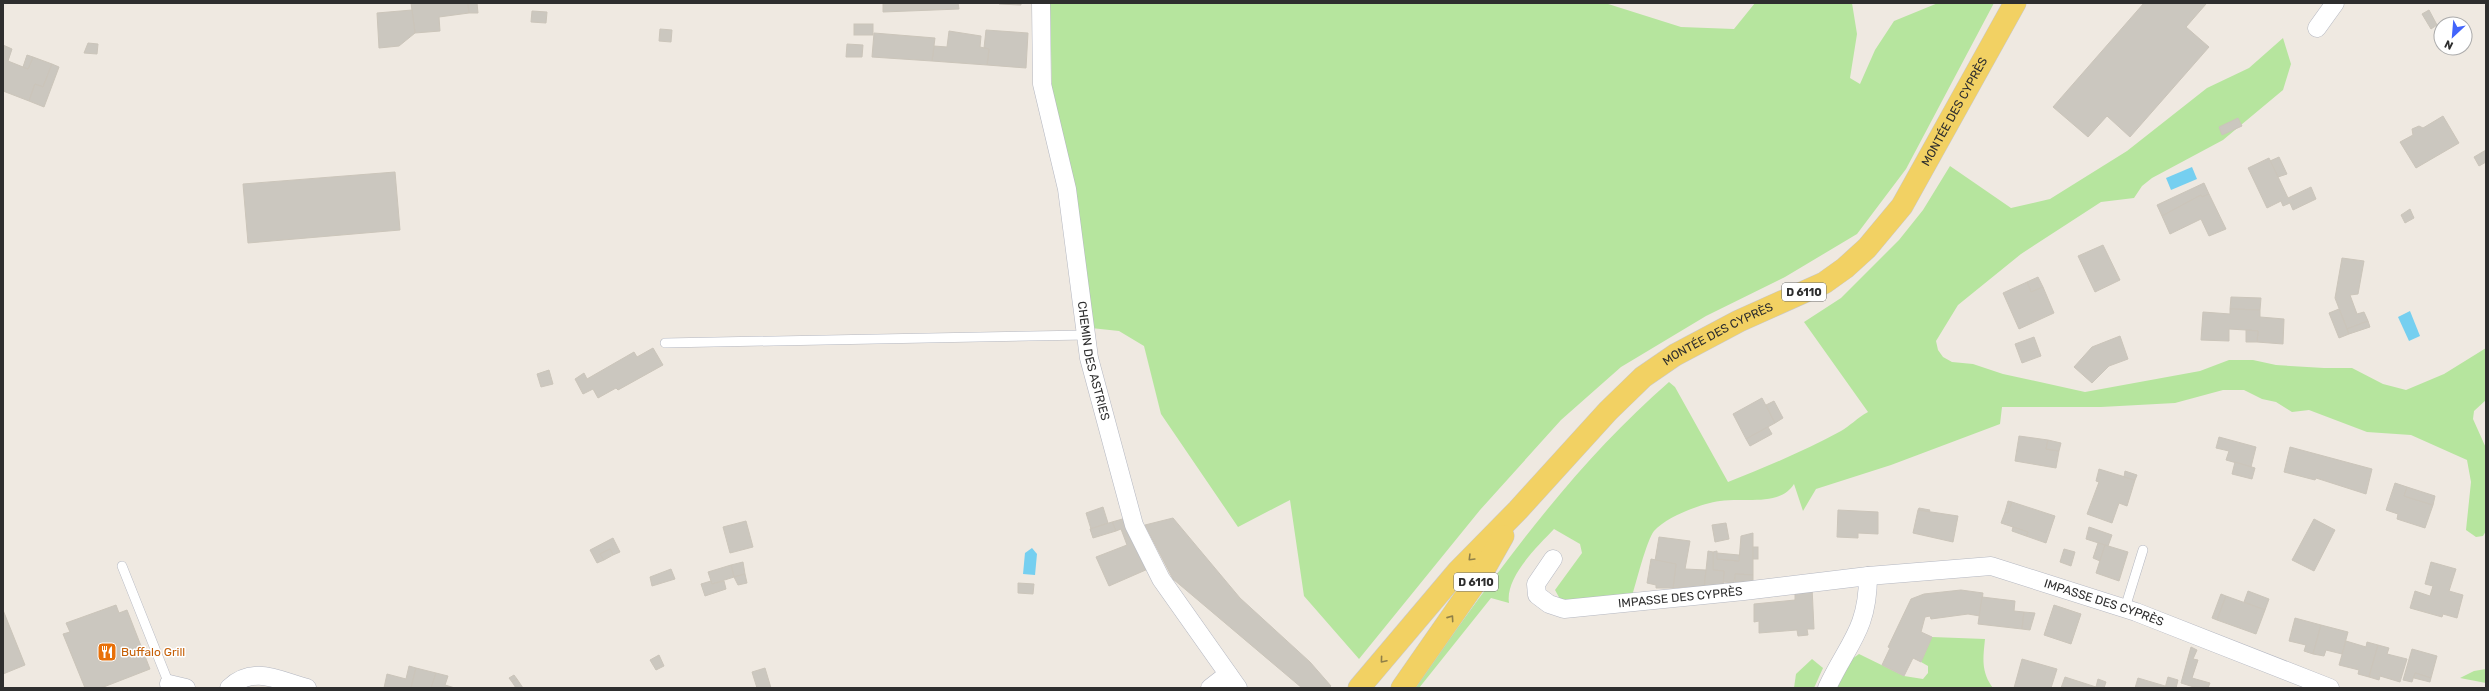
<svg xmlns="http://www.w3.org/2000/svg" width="2489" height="691" viewBox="0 0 2489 691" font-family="Rubik,sans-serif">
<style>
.green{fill:#b6e59e}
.water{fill:#75cff0}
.building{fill:#cbc7bf;stroke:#cbc5ba}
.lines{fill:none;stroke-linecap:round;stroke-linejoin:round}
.lane-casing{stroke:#b4b7c1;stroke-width:10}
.street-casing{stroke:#b4b7c1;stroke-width:19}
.primary-casing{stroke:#c9c9c9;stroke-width:23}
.lane{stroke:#fff;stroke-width:9}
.street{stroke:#fff;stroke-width:18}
.primary{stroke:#f2d163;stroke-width:22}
.oneway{stroke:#908048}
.labels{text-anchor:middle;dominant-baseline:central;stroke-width:3;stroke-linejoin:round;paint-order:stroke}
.shield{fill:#fff;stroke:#6d6d6d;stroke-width:1}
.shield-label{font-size:11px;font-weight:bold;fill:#2e2e2e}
.street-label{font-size:12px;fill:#2e2e2e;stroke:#fff}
.food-label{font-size:12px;fill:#c56008;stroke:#fff;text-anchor:start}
</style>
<rect width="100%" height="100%" fill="#efe9e1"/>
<g class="green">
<path d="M1050 3H1605L1681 27 1734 29 1755 3H1852L1857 34 1850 78 1860 84 1875 50 1894 21 1938 3H1994L1906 169 1857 234 1785 277 1706 316 1621 367 1561 420 1480 510 1359 659 1304 596 1290 500 1238 527 1161 414 1144 346 1119 331 1091 328 1052 94Z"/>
<path d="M2283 38 2291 64 2283 90 2223 140 2152 178 2142 186 2134 198 2101 202 2021 254 1958 305 1936 341 1938 350 1943 357 1952 362 1973 364 2003 374 2085 392 2200 371 2229 360H2253L2276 365 2324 368H2352L2383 384 2406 390 2444 374 2486 348V400L2474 411 2473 419 2486 448V531L2483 536 2476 537 2466 530 2471 482 2467 460 2411 435 2367 432 2309 410 2292 412 2276 402 2262 399 2244 390H2223L2175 403 2101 407H2002L2000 424 1891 465 1816 489 1803 511 1794 484C1780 507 1743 497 1720 501 1700 504 1668 516 1654 531 1647 539 1635 586 1631 600L1574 604 1560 599 1555 590 1582 553 1580 544 1554 529C1537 547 1505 577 1509 603L1491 598 1419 688H1415C1491 580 1569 469 1669 382L1675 387 1728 482C1766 467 1804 451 1841 431 1850 426 1857 418 1868 412L1804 322 1841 298 1899 240 1923 210 1950 166 2011 208 2050 199 2127 151 2207 88 2249 68Z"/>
<path d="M1932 637 1985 639C1983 658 1981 672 1993 688H1837L1852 659 1859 654 1904 676 1923 679 1928 673V666L1921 662Z"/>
<path d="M1812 659 1823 668 1814 688H1794L1796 674Z"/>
<path d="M2486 669V683L2460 678 2474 671Z"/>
</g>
<g class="water">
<path d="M2192 167 2197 179 2171 190 2166 178Z"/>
<path d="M2410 311 2420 336 2409 341 2398 317Z"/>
<path d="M1032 548 1037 554 1035 575 1023 574 1025 553Z"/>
</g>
<g class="building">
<path d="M411 3H468L469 13 439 17 440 31 415 33Z"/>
<path d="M468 3H477L478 13H469Z"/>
<path d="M883 3H958L959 9 883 12Z"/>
<path d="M999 3H1021V5L999 4Z"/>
<path d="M2144 3H2204L2206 4 2186 27 2209 47 2130 137 2107 116 2088 137 2053 107Z"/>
<path d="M412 10 415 33 399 46 379 48 377 13Z"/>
<path d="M2429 10 2437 25 2431 29 2422 14Z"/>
<path d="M532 11 547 12 546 23 531 22Z"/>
<rect x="854" y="24" width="19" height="11"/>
<path d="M660 29 672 30 671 42 659 41Z"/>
<path d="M986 30 1028 33 1026 68 987 65 989 49 984 48Z"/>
<path d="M949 31 981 36 980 47 989 49 987 65 932 61 934 46 947 47Z"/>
<path d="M874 33 935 38 932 61 872 57Z"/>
<path d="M88 43 98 44 97 54 84 53Z"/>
<path d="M847 44 863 45 862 57H846Z"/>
<path d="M3 45 12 49 8 61 28 69 33 57 52 64 43 87 35 84 29 101 3 91Z"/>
<path d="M27 55 33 57 28 69 23 67Z"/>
<path d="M52 64 59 67 44 107 29 101 35 84 43 87Z"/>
<path d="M2443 116 2459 143 2416 168 2400 142 2413 135 2412 129 2419 126 2423 128Z"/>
<path d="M2238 118 2242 126 2222 135 2219 127Z"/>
<path d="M2486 150V162L2479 166 2474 157Z"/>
<path d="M2279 157 2287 174 2278 177 2270 161Z"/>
<path d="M2269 158 2288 198 2311 187 2316 199 2293 210 2290 203 2283 206 2281 201 2267 208 2248 168Z"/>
<path d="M395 172 400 230 248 243 243 184Z"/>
<path d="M2204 183 2209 194 2202 197 2201 195 2162 216 2157 205Z"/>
<path d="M2209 194 2226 229 2209 236 2201 219 2170 234 2162 216 2201 195 2202 197Z"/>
<path d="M2410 209 2414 218 2405 223 2401 215Z"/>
<path d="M2103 245 2120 280 2095 292 2078 256Z"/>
<path d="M2342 258 2364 261 2358 294 2350 295 2357 314 2364 312 2368 321 2347 329 2335 298Z"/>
<path d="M2038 277 2043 287 2031 292 2027 282Z"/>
<path d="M2027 282 2031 292 2043 287 2054 313 2019 329 2003 293Z"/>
<path d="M2231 297 2261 298 2260 310 2230 309Z"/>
<path d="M2230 309 2260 310V317L2284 319 2283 344 2257 342 2258 331 2246 330 2229 329V341L2201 340 2203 312 2230 314Z"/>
<path d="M2339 309 2349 334 2339 338 2329 313Z"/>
<path d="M2368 321 2370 327 2349 334 2347 329Z"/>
<path d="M2246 330 2258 331 2257 342H2246Z"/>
<path d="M2120 336 2128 359 2109 366 2092 383 2074 367 2092 347Z"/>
<path d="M2034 337 2041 356 2022 363 2015 344Z"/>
<path d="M653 348 663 365 618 390 616 388 598 398 593 389 583 394 575 379 584 373 587 379 634 352 637 357Z"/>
<path d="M549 370 553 384 541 387 537 374Z"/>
<path d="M1762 398 1775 423 1746 439 1733 414Z"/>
<path d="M1774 401 1783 418 1775 423 1766 405Z"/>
<path d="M1768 427 1772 434 1750 446 1746 439Z"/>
<path d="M2019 436 2048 440 2046 449 2059 451 2056 468 2015 461Z"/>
<path d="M2219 437 2256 447 2251 467 2226 460 2229 451 2216 448Z"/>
<path d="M2048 440 2061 443 2059 451 2046 449Z"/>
<path d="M2290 447 2372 469 2366 494 2316 478 2315 480 2284 472Z"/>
<path d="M2235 462 2255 468 2252 479 2232 474Z"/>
<path d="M2099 469 2135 480 2127 506 2119 503 2112 523 2087 514 2099 482 2096 481Z"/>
<path d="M2125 471 2137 475 2135 480 2124 477Z"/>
<path d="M2395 483 2407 487 2404 496 2433 505 2425 528 2397 519 2398 514 2386 510Z"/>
<path d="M2407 487 2435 496 2433 505 2404 496Z"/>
<path d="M2008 501 2012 502 2008 513 2005 512Z"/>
<path d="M2012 502 2055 516 2046 543 2026 536 2028 532 2001 523 2005 512 2008 513Z"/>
<path d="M1103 507 1108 523 1091 529 1086 513Z"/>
<path d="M1919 508 1930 510 1929 512 1918 510Z"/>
<path d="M1838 510 1878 512V534L1858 533V538L1837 537Z"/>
<path d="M1918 510 1958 516 1953 542 1913 533Z"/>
<path d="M1126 518 1148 569 1109 586 1096 557 1127 545 1121 529 1116 531 1112 522Z"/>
<path d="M1173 518 1240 598 1310 662 1331 686 1329 688H1302L1173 579 1145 525Z"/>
<path d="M2314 519 2335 530 2314 571 2292 560Z"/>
<path d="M746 521 753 547 730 553 723 527Z"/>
<path d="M1112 522 1116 531 1093 538 1090 529Z"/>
<path d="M1726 523 1729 539 1715 542 1712 525Z"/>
<path d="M2013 527 2028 532 2026 536 2012 531Z"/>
<path d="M2089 527 2112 535 2108 546 2086 539Z"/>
<path d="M1753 533V575L1735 574 1734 583 1723 582 1724 571 1713 570V552L1717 551V559L1739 561 1741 536Z"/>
<path d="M1659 537 1690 541 1685 569 1706 570 1704 590 1684 587 1673 588 1676 564 1655 561Z"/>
<path d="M613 538 620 552 613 555 610 549 600 554 604 560 597 563 590 550Z"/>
<path d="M2098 543 2105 545 2100 561 2093 558Z"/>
<path d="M2105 545 2128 552 2119 581 2096 573Z"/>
<rect x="1753" y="547" width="5" height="12"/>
<path d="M610 549 613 555 604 560 600 554Z"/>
<path d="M2064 549 2075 552 2071 566 2060 562Z"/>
<path d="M1708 551 1713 552V570L1724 571 1723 588 1704 590Z"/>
<path d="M1717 553 1739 555V561L1717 559Z"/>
<path d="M1651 559 1676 564 1673 588H1656V585L1647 583Z"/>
<path d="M743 562 745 574 734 577 731 565Z"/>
<path d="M2431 562 2456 569 2449 591 2463 595 2457 618 2443 614 2442 617 2410 608 2415 591 2430 596 2433 586 2425 584Z"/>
<path d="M731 565 734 577 712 584 708 572Z"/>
<path d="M671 569 675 579 652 586 650 577Z"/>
<path d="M745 574 747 583 738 585 734 577Z"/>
<path d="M1735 574 1753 575V582H1735Z"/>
<path d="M711 581 712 584 724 581 726 589 705 596 701 584Z"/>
<path d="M1018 583 1034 584 1033 594 1018 593Z"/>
<path d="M1812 587 1814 629H1807L1808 635 1798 636 1797 630 1759 633V621L1754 622V604L1795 600V588Z"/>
<path d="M1961 590 1983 593 1980 616 1968 614 1931 619 1930 616 1925 617 1921 632 1932 637 1921 662 1913 658 1904 676 1882 665 1890 648 1888 647 1911 599 1924 594Z"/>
<path d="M2248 591 2269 599 2265 610 2244 602Z"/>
<path d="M2221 594 2226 596 2217 620 2212 618Z"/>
<path d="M2226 596 2265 610 2256 634 2217 620Z"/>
<path d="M1982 597 2015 601 2014 611 2024 612 2022 629 1978 624Z"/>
<path d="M116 605 119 613 127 610 150 669 101 688H85L63 634 70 632 66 623Z"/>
<path d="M2054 605 2081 614 2071 644 2044 635Z"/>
<path d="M3 610 25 665 3 674Z"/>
<path d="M2024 612 2035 613 2030 630 2022 629Z"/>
<path d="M2295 618 2321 625 2313 654 2304 651 2306 645 2289 641Z"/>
<path d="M2321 625 2348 632 2342 654 2326 650 2324 656 2313 654Z"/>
<path d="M2346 641 2366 647 2367 642 2378 645 2369 677 2358 674 2359 670 2339 665Z"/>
<path d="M2378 645 2389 648 2387 654 2407 659 2400 682 2380 676 2379 680 2369 677Z"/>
<path d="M2191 647 2197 650 2193 659 2198 660 2192 678 2210 683 2208 688H2197L2181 683Z"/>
<path d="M2412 649 2437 656 2431 678 2415 673 2412 682 2403 680Z"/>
<path d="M659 655 664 666 656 670 650 660Z"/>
<path d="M2022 659 2057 669 2051 688H2014Z"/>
<path d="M409 666 416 668 411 688H384L387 674 406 679Z"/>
<path d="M416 668 436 673 431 688H411Z"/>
<path d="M765 668 771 688H757L752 672Z"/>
<path d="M436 673 448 676 445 685 455 688H431Z"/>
<path d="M2415 673 2431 678 2430 682 2414 678Z"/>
<path d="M514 675 517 679 512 682 509 678Z"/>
<path d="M2065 677 2096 687 2098 679 2106 682 2104 688H2061Z"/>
<path d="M2168 677 2178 680 2176 688H2165Z"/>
<path d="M2138 678 2165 686V688H2135Z"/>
<path d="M517 679 523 688H516L512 682Z"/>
</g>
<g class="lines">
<defs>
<g id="lane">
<path d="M665 343 1086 335"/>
<path d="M122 566 169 684 168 687"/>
<path d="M2125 608 2143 550"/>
</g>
<g id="street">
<path id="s1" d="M1041 3 1042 84 1067 189 1089 358 1134 525 1161 579 1238 688"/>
<path d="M2317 28 2335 3"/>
<path id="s2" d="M1553 559 1536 584 1537 595 1549 604 1564 609 1744 591 1868 576 1991 566 2136 612 2330 688"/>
<path d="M169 684 186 688"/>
<path d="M229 688C253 665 278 680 307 688"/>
<path d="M1210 688 1228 674"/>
<path d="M1827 688C1848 643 1868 630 1868 576"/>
</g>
<g id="primary">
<path id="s3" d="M1359 688 1458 571 1518 510 1608 411 1643 377 1675 355 1739 321 1824 283 1845 268 1867 248 1902 206 2015 3"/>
<path d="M1402 688 1482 573 1503 536"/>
</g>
</defs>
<use href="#lane" class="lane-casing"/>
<use href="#street" class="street-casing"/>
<use href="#primary" class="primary-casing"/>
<use href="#lane" class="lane"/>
<use href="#street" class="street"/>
<use href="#primary" class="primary"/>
</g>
<defs><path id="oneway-chevron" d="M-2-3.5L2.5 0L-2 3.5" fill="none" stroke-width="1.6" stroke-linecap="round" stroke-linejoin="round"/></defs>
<g class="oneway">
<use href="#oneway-chevron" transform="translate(1471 558) rotate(135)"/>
<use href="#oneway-chevron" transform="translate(1451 618) rotate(-55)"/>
<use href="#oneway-chevron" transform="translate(1383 660) rotate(130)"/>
</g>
<defs>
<symbol id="restaurant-square" viewBox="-11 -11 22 22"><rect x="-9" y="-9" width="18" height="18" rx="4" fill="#e8710a" stroke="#fff"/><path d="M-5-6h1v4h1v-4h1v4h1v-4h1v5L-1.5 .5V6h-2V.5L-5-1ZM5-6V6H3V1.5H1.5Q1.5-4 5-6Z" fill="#fff"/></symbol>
</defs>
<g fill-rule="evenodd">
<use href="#restaurant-square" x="96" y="641" width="22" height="22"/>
</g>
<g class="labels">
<g class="shield">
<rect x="1782" y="283" width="44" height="18" rx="3"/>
<rect x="1454" y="573" width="44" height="18" rx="3"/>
</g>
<g class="shield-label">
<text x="1804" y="292">D 6110</text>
<text x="1476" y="582">D 6110</text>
</g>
<g class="street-label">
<text stroke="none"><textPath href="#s3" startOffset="844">MONTÉE DES CYPRÈS</textPath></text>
<text stroke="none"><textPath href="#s3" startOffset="508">MONTÉE DES CYPRÈS</textPath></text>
<text stroke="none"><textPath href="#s1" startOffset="363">CHEMIN DES ASTRIES</textPath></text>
<text stroke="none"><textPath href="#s2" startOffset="189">IMPASSE DES CYPRÈS</textPath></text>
<text stroke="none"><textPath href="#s2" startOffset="620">IMPASSE DES CYPRÈS</textPath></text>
</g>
<g class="food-label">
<text x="121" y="652">Buffalo Grill</text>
</g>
</g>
<rect width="2489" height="691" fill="none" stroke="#2e2e2e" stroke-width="8"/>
<g transform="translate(2453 36) rotate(206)"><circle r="19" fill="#ffffff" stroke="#ababab"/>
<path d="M0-3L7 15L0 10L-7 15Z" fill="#4264fb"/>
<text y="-6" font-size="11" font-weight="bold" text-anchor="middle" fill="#2e2e2e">N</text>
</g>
</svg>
